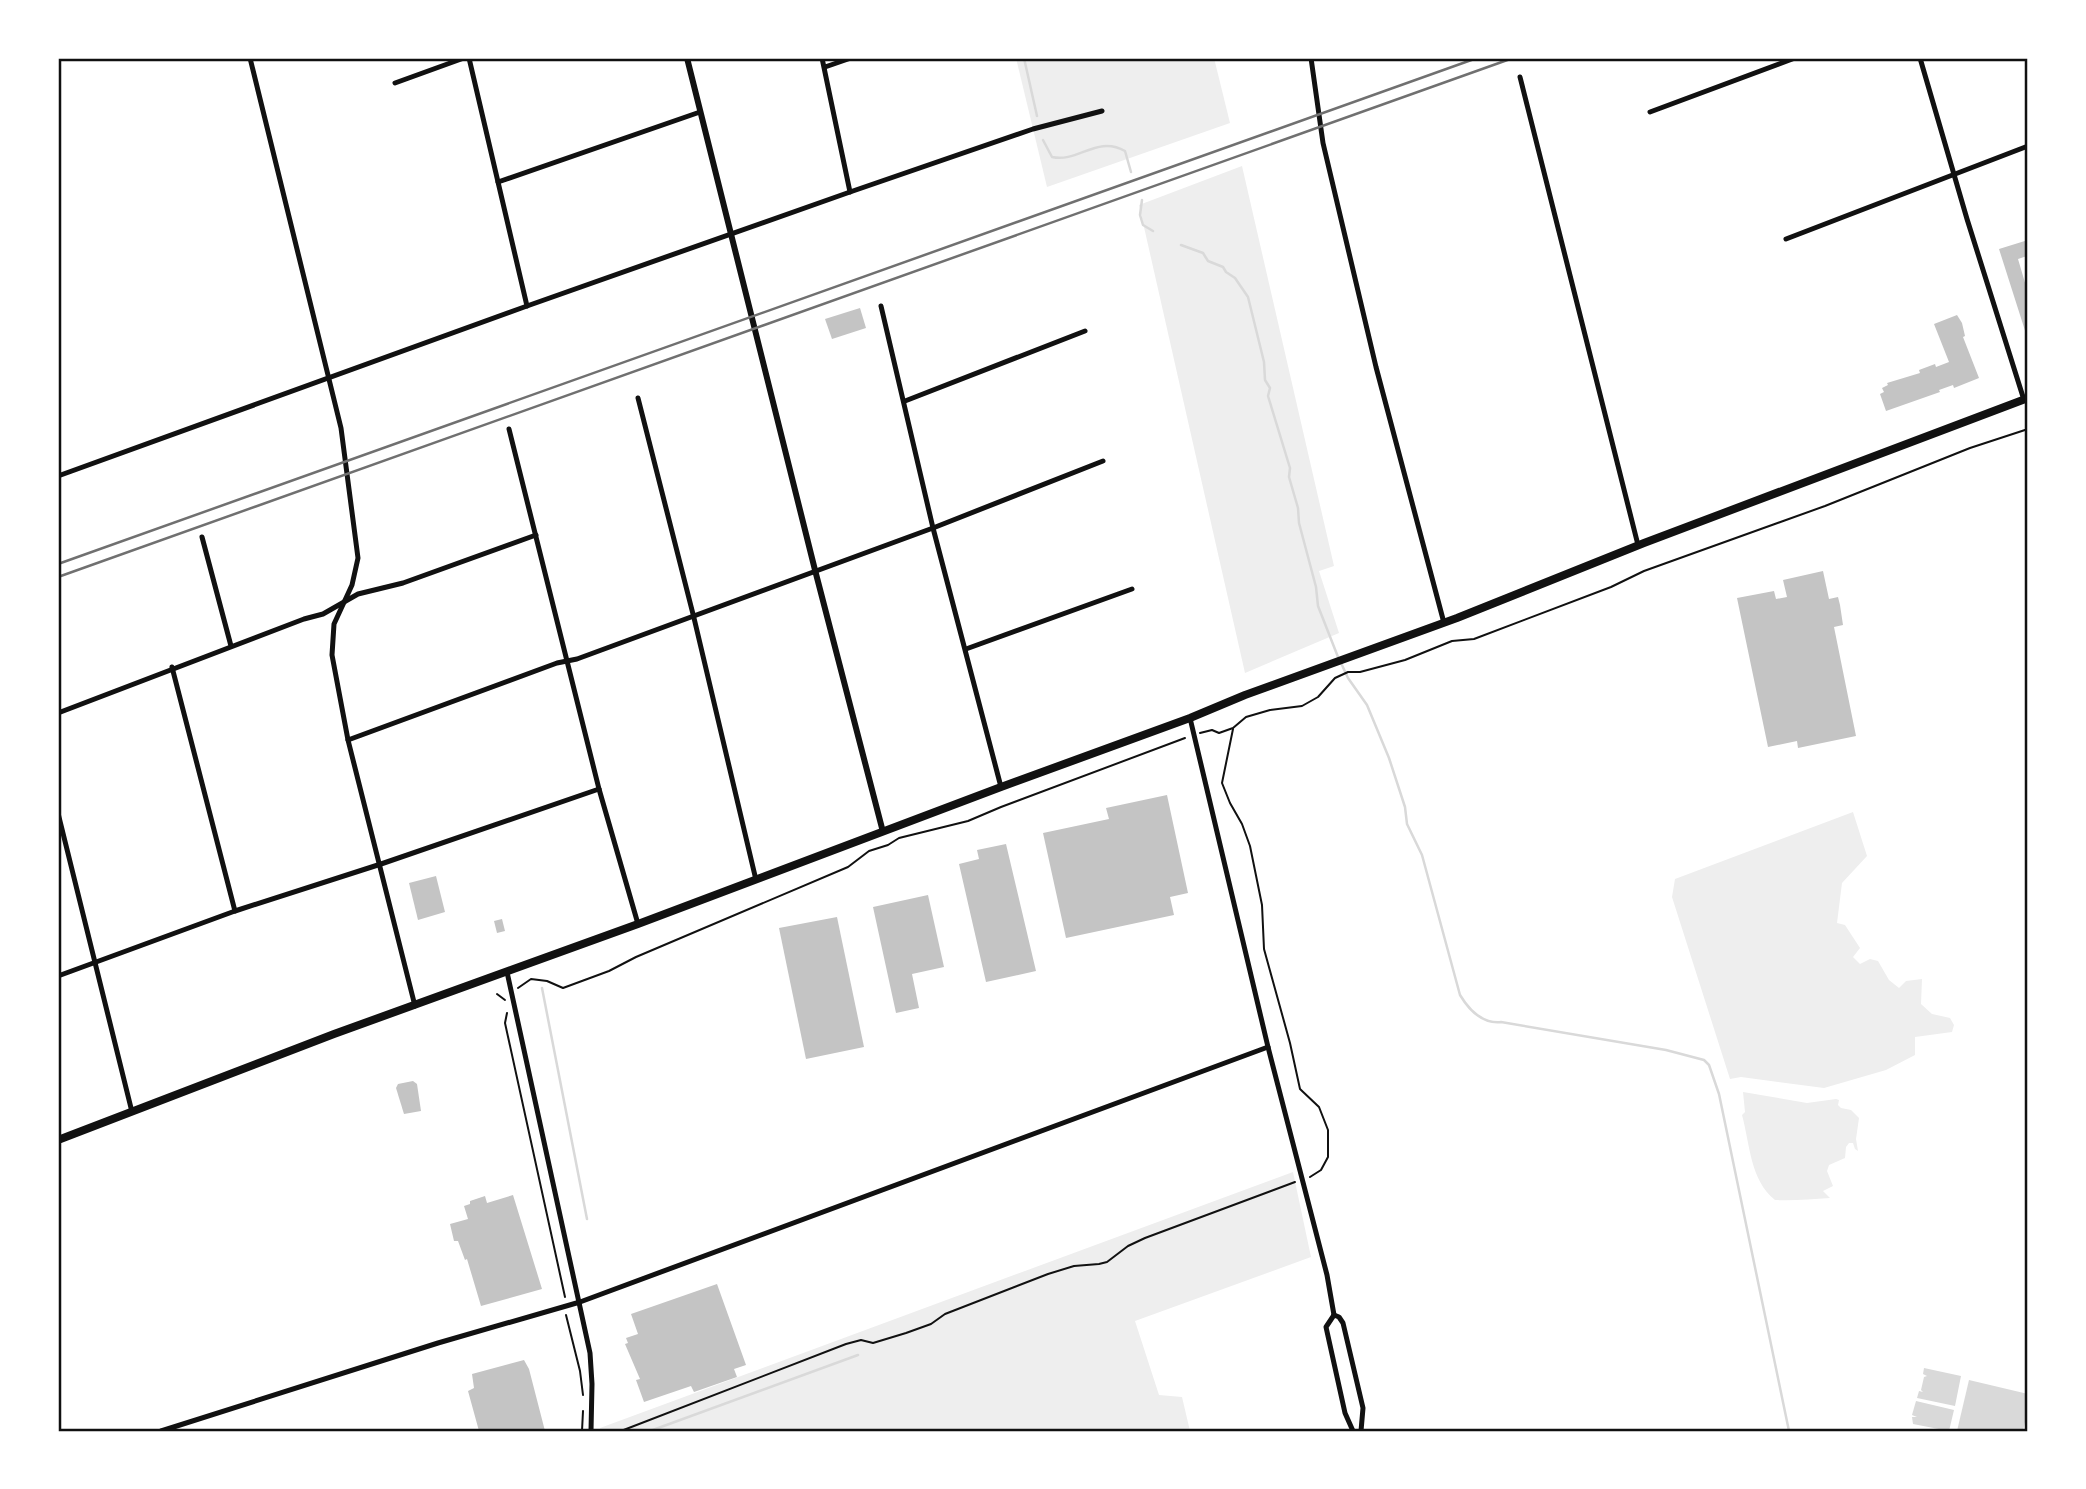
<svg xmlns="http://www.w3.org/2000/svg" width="2086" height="1489" viewBox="0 0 2086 1489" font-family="'Exo 2',sans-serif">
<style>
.green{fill:#eee}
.water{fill:#d9d9d9}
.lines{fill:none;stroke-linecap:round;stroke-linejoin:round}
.stream{stroke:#d9d9d9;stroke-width:2.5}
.building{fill:#c4c4c4}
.path{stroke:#111;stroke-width:2}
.minor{stroke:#111;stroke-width:5}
.tertiary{stroke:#111;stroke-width:6}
.primary{stroke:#111;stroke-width:8}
.rail{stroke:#707070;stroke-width:2.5}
.neatline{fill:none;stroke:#111;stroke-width:2.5}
</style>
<rect width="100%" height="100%" fill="#fff"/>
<g class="green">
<path d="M1016 58H1214L1230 123 1047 187Z"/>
<path d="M1242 166 1334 566 1319 571 1339 633 1245 673 1139 205Z"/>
<path d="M1853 812 1867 856 1842 883 1837 923 1845 925 1860 948 1853 957 1860 964 1870 959 1878 961 1889 980 1899 988 1906 981 1922 979 1921 1004 1932 1014 1950 1018 1954 1025 1952 1032 1915 1037V1055L1886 1070 1824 1088 1741 1077 1730 1079 1672 897 1675 879Z"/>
<path d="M1743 1092 1807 1103 1836 1099 1839 1100 1838 1105 1841 1108 1851 1110 1859 1118 1856 1139 1858 1151 1855 1149 1853 1143H1849L1846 1147 1845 1158 1829 1165 1827 1171 1833 1186 1823 1191 1830 1198C1811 1199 1794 1201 1775 1200 1750 1180 1750 1144 1742 1115L1745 1112Z"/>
<path d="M1293 1172 1311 1257 1135 1321 1159 1395 1182 1397 1190 1431H601L600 1428Z"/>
</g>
<g class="water">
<path d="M1924 1368 1961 1376 1955 1406 1917 1398 1919 1391 1923 1392 1921 1390 1924 1377 1927 1376 1923 1374Z"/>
<path d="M1969 1380 2028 1394V1408L2023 1431H1957Z"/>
<path d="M1916 1401 1954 1410 1949 1431 1913 1424 1912 1417H1917L1912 1415Z"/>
</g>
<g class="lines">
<g class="stream">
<path d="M1024 58 1037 116"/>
<path d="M1043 140 1052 157C1078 163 1097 135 1125 151L1131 172"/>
<path d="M1142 200 1140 215 1143 225 1153 231"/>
<path d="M1181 245 1203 253 1208 261 1223 267 1226 272 1235 278 1248 297 1264 362 1265 380 1270 388 1268 396 1290 468 1289 477 1298 508 1299 523 1316 587 1318 606 1338 657"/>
<path d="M1341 663 1348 678 1367 705 1389 758 1405 807 1407 824 1422 855 1460 995C1469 1010 1482 1024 1501 1022L1666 1050 1704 1060 1709 1065 1719 1094 1789 1431"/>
<path d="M542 988 587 1219"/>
<path d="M650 1431 858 1355"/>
</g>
</g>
<g class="building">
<path d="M2028 240 2027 256 2018 259 2028 293V340L1999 249Z"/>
<path d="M860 308 866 328 832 339 825 319Z"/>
<path d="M1957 315 1962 323 1965 336 1963 337 1979 378 1954 388 1953 385 1939 390 1940 392 1886 411 1880 394 1884 392 1882 388 1888 385 1887 383 1920 373 1919 370 1935 364 1936 367 1949 362 1934 324Z"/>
<path d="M1823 571 1829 599 1838 597 1840 605 1843 625 1834 627 1856 736 1798 748 1797 741 1768 747 1737 598 1774 591 1776 599 1787 597 1783 580Z"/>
<path d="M1167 795 1188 893 1170 897 1174 915 1066 938 1043 833 1109 819 1106 808Z"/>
<path d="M1006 844 1036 971 986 982 959 864 979 859 977 850Z"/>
<path d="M436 876 445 912 418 920 409 883Z"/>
<path d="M928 895 944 967 912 974 919 1008 896 1013 873 907Z"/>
<path d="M837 917 864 1047 806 1059 779 928Z"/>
<path d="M502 919 505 931 497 933 494 921Z"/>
<path d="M413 1081 417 1084 421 1111 404 1114 396 1088 398 1084Z"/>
<path d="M513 1195 542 1289 481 1306 467 1259 465 1260 458 1241H454L450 1224 468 1219 464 1206 470 1204V1201L485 1196 487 1203Z"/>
<path d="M717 1284 746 1365 734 1369 737 1377 694 1392 691 1386 644 1402 636 1380 640 1379 625 1344 628 1343 626 1338 638 1334 631 1314Z"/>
<path d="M524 1360 529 1369 545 1431H479L468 1391 474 1388 472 1374Z"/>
</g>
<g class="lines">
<g class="path">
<path d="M1233 729 1222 783 1230 803 1242 824 1250 846 1262 905 1264 949 1290 1043 1300 1089 1319 1107 1328 1130V1157L1321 1170 1310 1177"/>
<path d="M1200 733 1212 730 1219 733 1233 728 1246 717 1270 710 1302 706 1318 697 1335 678 1348 672H1360L1405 660 1452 641 1474 639 1611 587 1644 571 1825 506 1970 448 2028 429"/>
<path d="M518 988 531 979 547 981 563 988 609 971 636 957 848 867 869 851 888 845 899 838 968 821 1001 807 1185 738"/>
<path d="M497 994 505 1000"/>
<path d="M507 1013 505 1023 565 1297"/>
<path d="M566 1315 580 1371 583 1395"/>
<path d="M582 1431 583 1411"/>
<path d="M621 1431 846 1344 861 1340 873 1343 906 1333 931 1324 945 1314 1048 1274 1074 1266 1099 1264 1107 1262 1128 1246 1145 1238 1295 1182"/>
</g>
<g class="minor">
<path d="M250 58 341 428 358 558 352 585 334 624 332 655 348 740 415 1006"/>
<path d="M469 58 527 306"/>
<path d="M822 58 850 192"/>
<path d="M1311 58 1323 143 1376 367 1444 623"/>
<path d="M1920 58 1967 219 2024 400"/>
<path d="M825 67 851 58"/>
<path d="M1520 77 1638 545"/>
<path d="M395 83 464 58"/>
<path d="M1650 112 1795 58"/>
<path d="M498 182 700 112"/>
<path d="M1786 239 2028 146"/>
<path d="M881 306 933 528 1001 787"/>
<path d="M638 398 694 618 756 880"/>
<path d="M905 401 1085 331"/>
<path d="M509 429 599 789 638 924"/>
<path d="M58 476 527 306 850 192 1033 129 1102 111"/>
<path d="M202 537 231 646"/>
<path d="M966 649 1132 589"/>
<path d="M172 667 235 911"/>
<path d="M58 713 304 619 323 614 358 594 403 583 536 535"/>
<path d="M1190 718 1268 1047 1327 1275 1334 1315"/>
<path d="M348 740 557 663 577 659 933 528 1103 461"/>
<path d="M58 813 132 1112"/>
<path d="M507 972 590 1353 592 1384 591 1431"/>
<path d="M58 976 235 911 381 864 599 789"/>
<path d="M1334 1315 1339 1317 1343 1323 1363 1408 1361 1431"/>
<path d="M1334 1315 1326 1327 1345 1413 1353 1431"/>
<path d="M161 1431 438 1343 580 1302 1268 1047"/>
</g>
<path class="tertiary" d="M687 58 815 570 883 832"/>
<path class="primary" d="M58 1140 334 1034 638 924 1001 787 1190 718 1245 695 1457 618 1644 543 2028 398"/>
<g class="rail">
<path d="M58 564 1477 58"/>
<path d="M58 577 1513 58"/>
</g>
</g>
<rect width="2086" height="1489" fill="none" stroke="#ffffff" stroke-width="119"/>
<rect x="60" y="60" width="1966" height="1370" class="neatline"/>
</svg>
